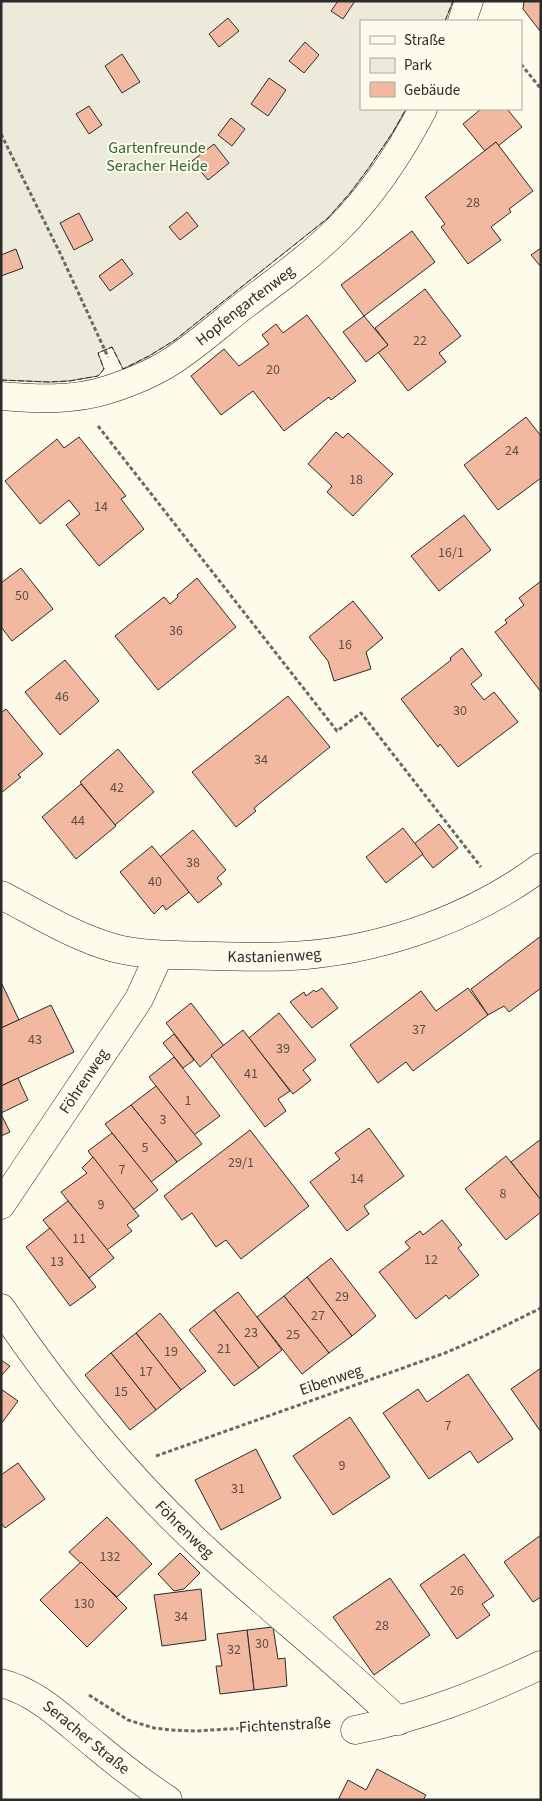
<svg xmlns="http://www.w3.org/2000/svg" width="542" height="1801" viewBox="0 0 542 1801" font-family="'Source Sans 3',sans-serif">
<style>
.green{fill:#ecebdb;stroke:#74746e}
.building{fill:#f2b8a0;stroke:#2b2b2b}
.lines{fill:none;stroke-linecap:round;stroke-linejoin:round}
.street-casing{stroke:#2b2b2b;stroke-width:29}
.path{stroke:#6a6964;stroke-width:3;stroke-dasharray:4 2.5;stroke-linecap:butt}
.street{stroke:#fdfbea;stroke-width:28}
.fence{stroke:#2b2b2b;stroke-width:1;stroke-dasharray:6 2.5;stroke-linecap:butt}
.labels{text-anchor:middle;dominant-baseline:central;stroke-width:4;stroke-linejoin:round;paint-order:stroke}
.number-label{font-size:14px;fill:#5d4e48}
.park-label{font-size:16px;fill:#34623c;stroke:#fdfbea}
.street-label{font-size:16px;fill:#2b2b2b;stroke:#fdfbea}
</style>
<rect width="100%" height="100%" fill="#fdfbea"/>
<path class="green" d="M1 1H453L445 21H361V109H406L393 132 368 169 350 193 328 218 175 340 149 356 123 369 112 347 98 353 104 369 98 376 69 381 49 382 1 380Z"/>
<g class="building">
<path d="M338 1H355L343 19 331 11Z"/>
<path d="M524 1H541L540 31 523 9Z"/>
<path d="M228 18 239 31 219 47 209 34Z"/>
<path d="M305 42 319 55 304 73 289 61Z"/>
<path d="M122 54 140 82 122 93 105 66Z"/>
<path d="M269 78 286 90 268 116 251 104Z"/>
<path d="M89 106 102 125 89 134 76 114Z"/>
<path d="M481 109H507L522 127 498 146 496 142 485 151 463 124Z"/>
<path d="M231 118 245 129 232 146 218 135Z"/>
<path d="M496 142 533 191 509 209 511 212 491 227 501 240 468 264 441 227 445 224 425 197Z"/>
<path d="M214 144 229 163 208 180 192 161Z"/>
<path d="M187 212 198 226 180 240 169 227Z"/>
<path d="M79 213 93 240 74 250 60 223Z"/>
<path d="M412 231 435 262 364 316 341 285Z"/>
<path d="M541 248V267L531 255Z"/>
<path d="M16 249 23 268 1 276V255Z"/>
<path d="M122 259 133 274 110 291 99 276Z"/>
<path d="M425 289 461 336 439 353 446 362 408 391 378 352 388 345 375 328Z"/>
<path d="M307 315 356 381 331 400 329 397 284 431 253 391 221 415 191 376 224 349 239 366 269 344 262 335 276 324 283 333Z"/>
<path d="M364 316 388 345 366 362 343 332Z"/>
<path d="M526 417 541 436V478L498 510 464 465Z"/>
<path d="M336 432 343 438 348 433 393 474 353 516 327 492 332 486 308 464Z"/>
<path d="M79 437 126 496 121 499 144 529 99 566 66 525 80 514 69 500 40 524 5 481 57 439 64 448Z"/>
<path d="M464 515 491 550 439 591 411 556Z"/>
<path d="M21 568 53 609 12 641 1 627V583Z"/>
<path d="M197 578 236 627 158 690 115 636 164 597 170 604 178 597 177 595Z"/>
<path d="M541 581V692L495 632 507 623 505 620 524 605 519 598Z"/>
<path d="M353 601 383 638 366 652 371 669 334 681 328 661 309 637Z"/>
<path d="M462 648 482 675 471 684 484 700 494 692 518 722 458 767 440 744 438 747 401 699 451 660 450 658Z"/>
<path d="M65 660 99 701 60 735 25 692Z"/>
<path d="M288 696 330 747 254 808 256 811 236 827 192 772Z"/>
<path d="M6 709 43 754 18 775 21 777 1 793V713Z"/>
<path d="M118 749 154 792 115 825 80 782Z"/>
<path d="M81 784 116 826 76 859 42 817Z"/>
<path d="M439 824 458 848 433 868 414 844Z"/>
<path d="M403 828 423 854 386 883 366 857Z"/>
<path d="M193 830 226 870 217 878 222 884 198 903 160 857Z"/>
<path d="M152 846 189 892 166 910 163 905 154 914 120 872Z"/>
<path d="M541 936V988L509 1012 504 1006 488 1015 471 989Z"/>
<path d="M1 982 19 1020 1 1028Z"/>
<path d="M322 988 338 1008 312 1028 290 1002 304 992 306 996 314 990 316 992Z"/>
<path d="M468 988 488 1015 413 1071 406 1062 378 1083 350 1045 421 991 436 1011Z"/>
<path d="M191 1003 224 1046 200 1067 166 1023Z"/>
<path d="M51 1005 74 1052 1 1086V1028Z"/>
<path d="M279 1013 316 1060 303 1070 311 1080 293 1094 249 1038Z"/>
<path d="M243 1030 290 1091 278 1099 286 1111 265 1127 211 1055Z"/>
<path d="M174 1034 194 1060 183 1068 163 1043Z"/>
<path d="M174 1057 220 1116 194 1135 149 1077Z"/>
<path d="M18 1078 28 1100 1 1113V1086Z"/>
<path d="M156 1086 202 1144 177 1162 131 1105Z"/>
<path d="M131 1105 177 1162 151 1182 105 1124Z"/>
<path d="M1 1114 10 1132 1 1136Z"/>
<path d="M369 1128 404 1176 364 1206 369 1214 347 1231 310 1182 340 1159 335 1153Z"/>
<path d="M250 1130 309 1206 241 1259 226 1240 216 1247 192 1213 182 1220 164 1196Z"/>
<path d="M112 1133 158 1190 133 1210 88 1151Z"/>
<path d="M541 1139V1200L511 1162Z"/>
<path d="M506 1156 541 1200V1212L506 1240 465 1189Z"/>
<path d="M93 1157 139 1216 127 1225 132 1231 107 1250 61 1192 87 1173 82 1168Z"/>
<path d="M68 1201 114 1258 89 1278 43 1220Z"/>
<path d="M442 1220 462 1245 458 1248 479 1275 449 1299 446 1295 416 1319 379 1272 410 1248 405 1242 420 1231 423 1235Z"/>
<path d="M50 1228 96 1287 70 1306 26 1247Z"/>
<path d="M331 1258 376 1316 352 1336 307 1277Z"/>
<path d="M307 1277 352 1336 329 1353 284 1296Z"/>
<path d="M238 1292 282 1350 259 1368 214 1310Z"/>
<path d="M284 1296 329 1353 302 1374 257 1317Z"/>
<path d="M214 1310 259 1368 234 1386 189 1330Z"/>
<path d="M160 1313 206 1371 181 1390 136 1333Z"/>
<path d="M136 1333 181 1390 156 1410 111 1353Z"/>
<path d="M111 1353 156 1410 130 1430 85 1375Z"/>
<path d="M1 1360 10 1366 1 1376Z"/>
<path d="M541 1368V1432L511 1389Z"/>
<path d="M468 1374 513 1439 478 1463 470 1451 429 1479 383 1413 418 1389 427 1402Z"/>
<path d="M1 1389 18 1401 1 1424Z"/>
<path d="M350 1417 390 1477 333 1515 293 1456Z"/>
<path d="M256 1449 281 1498 221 1530 195 1480Z"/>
<path d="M18 1463 45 1499 5 1528 1 1523V1475Z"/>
<path d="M107 1517 152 1564 117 1597 69 1552Z"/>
<path d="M541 1535V1597L533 1602 504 1562Z"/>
<path d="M180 1553 200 1573 184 1589 174 1591 158 1574Z"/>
<path d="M464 1554 494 1596 482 1604 490 1615 457 1639 420 1585Z"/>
<path d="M81 1562 127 1608 87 1647 40 1600Z"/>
<path d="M390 1578 430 1635 374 1675 333 1617Z"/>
<path d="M201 1589 206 1640 162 1646 154 1595Z"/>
<path d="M273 1627 278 1659 285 1658 287 1686 254 1690 247 1630Z"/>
<path d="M247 1630 254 1690 220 1694 216 1666H222L217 1634Z"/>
<path d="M377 1769 426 1795 423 1800H338L348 1780 366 1790Z"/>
</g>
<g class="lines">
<defs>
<g id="street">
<path d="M462 21 469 1"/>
<path id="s1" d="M1 396C36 399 72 401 107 390 129 383 152 374 172 361 195 346 217 327 238 310 272 284 308 259 338 229 374 193 400 153 423 109"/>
<path id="s2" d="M1 895C38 914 74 937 114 948 146 956 179 955 212 956 243 957 275 958 306 955 388 948 475 916 541 867"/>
<path id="s3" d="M1 1205 139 999 159 955"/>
<path id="s4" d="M1 1308C62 1398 131 1482 211 1555 272 1611 338 1662 398 1721"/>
<path id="s5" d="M1 1683C38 1692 65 1721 94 1744 118 1764 142 1783 168 1800"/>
<path d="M355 1730C422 1717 479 1694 541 1665"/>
</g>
</defs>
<use href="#street" class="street-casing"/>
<g class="path">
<path d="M521 64 541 89"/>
<path d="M1 134 60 253 108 357"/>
<path d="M98 426 337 731 361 713 481 867"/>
<path d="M156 1456 445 1353 482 1337 541 1308"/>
<path d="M89 1695 128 1720 154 1728 170 1730 196 1731 324 1723"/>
</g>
<use href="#street" class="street"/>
<g class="fence">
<path d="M445 21 453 1"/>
<path d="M1 380 49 382 69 381 98 376 104 369 98 353 112 347 123 369 149 356 175 340 328 218 350 193 368 169 393 132 406 109"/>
</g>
</g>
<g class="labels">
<g class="number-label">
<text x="473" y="203">28</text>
<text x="420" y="341">22</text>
<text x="273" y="370">20</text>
<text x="512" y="451">24</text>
<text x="356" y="480">18</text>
<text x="101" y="507">14</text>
<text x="451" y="553">16/1</text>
<text x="22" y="596">50</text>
<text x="176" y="631">36</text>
<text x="345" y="645">16</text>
<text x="62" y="697">46</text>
<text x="460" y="711">30</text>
<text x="261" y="760">34</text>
<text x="117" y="788">42</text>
<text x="78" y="821">44</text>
<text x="193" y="863">38</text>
<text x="155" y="882">40</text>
<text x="419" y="1030">37</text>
<text x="35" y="1040">43</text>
<text x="283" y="1049">39</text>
<text x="251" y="1074">41</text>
<text x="188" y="1101">1</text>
<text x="163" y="1120">3</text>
<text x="145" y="1148">5</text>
<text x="241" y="1163">29/1</text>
<text x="122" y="1170">7</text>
<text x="357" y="1179">14</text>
<text x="503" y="1194">8</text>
<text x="101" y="1205">9</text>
<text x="79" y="1239">11</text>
<text x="431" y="1260">12</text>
<text x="57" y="1262">13</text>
<text x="342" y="1297">29</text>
<text x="318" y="1316">27</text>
<text x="251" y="1333">23</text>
<text x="293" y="1335">25</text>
<text x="224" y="1349">21</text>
<text x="171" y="1352">19</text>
<text x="146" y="1372">17</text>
<text x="121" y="1392">15</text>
<text x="448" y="1426">7</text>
<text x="342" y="1466">9</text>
<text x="238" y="1489">31</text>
<text x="110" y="1557">132</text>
<text x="457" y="1591">26</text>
<text x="84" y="1604">130</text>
<text x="181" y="1617">34</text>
<text x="382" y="1626">28</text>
<text x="262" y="1644">30</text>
<text x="234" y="1650">32</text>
</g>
<g class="park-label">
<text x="157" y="148">Gartenfreunde<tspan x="157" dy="18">Seracher Heide</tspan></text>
</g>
<g class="street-label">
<text stroke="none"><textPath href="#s1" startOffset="270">Hopfengartenweg</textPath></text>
<text stroke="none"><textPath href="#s2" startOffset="286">Kastanienweg</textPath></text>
<text stroke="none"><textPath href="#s3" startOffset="149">Föhrenweg</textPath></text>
<text transform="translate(331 1380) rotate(-19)">Eibenweg</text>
<text stroke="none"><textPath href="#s4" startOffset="288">Föhrenweg</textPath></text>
<text transform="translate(285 1725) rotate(-3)">Fichtenstraße</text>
<text stroke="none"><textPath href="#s5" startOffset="102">Seracher Straße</textPath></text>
</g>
</g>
<rect width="542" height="1801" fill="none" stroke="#2b2b2b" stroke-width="5"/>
<rect x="360" y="20" width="162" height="90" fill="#fdfbea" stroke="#a9a89e"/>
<rect x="370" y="36" width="25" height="8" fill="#fdfbea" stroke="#a9a89e"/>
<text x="404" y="45" font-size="15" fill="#2b2b2b">Straße</text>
<rect x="370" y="58" width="25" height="15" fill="#ecebdb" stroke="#a9a89e"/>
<text x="404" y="70" font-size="15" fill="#2b2b2b">Park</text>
<rect x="370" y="82" width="25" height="15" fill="#f2b8a0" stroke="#a9a89e"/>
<text x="404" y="95" font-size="15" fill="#2b2b2b">Gebäude</text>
</svg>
